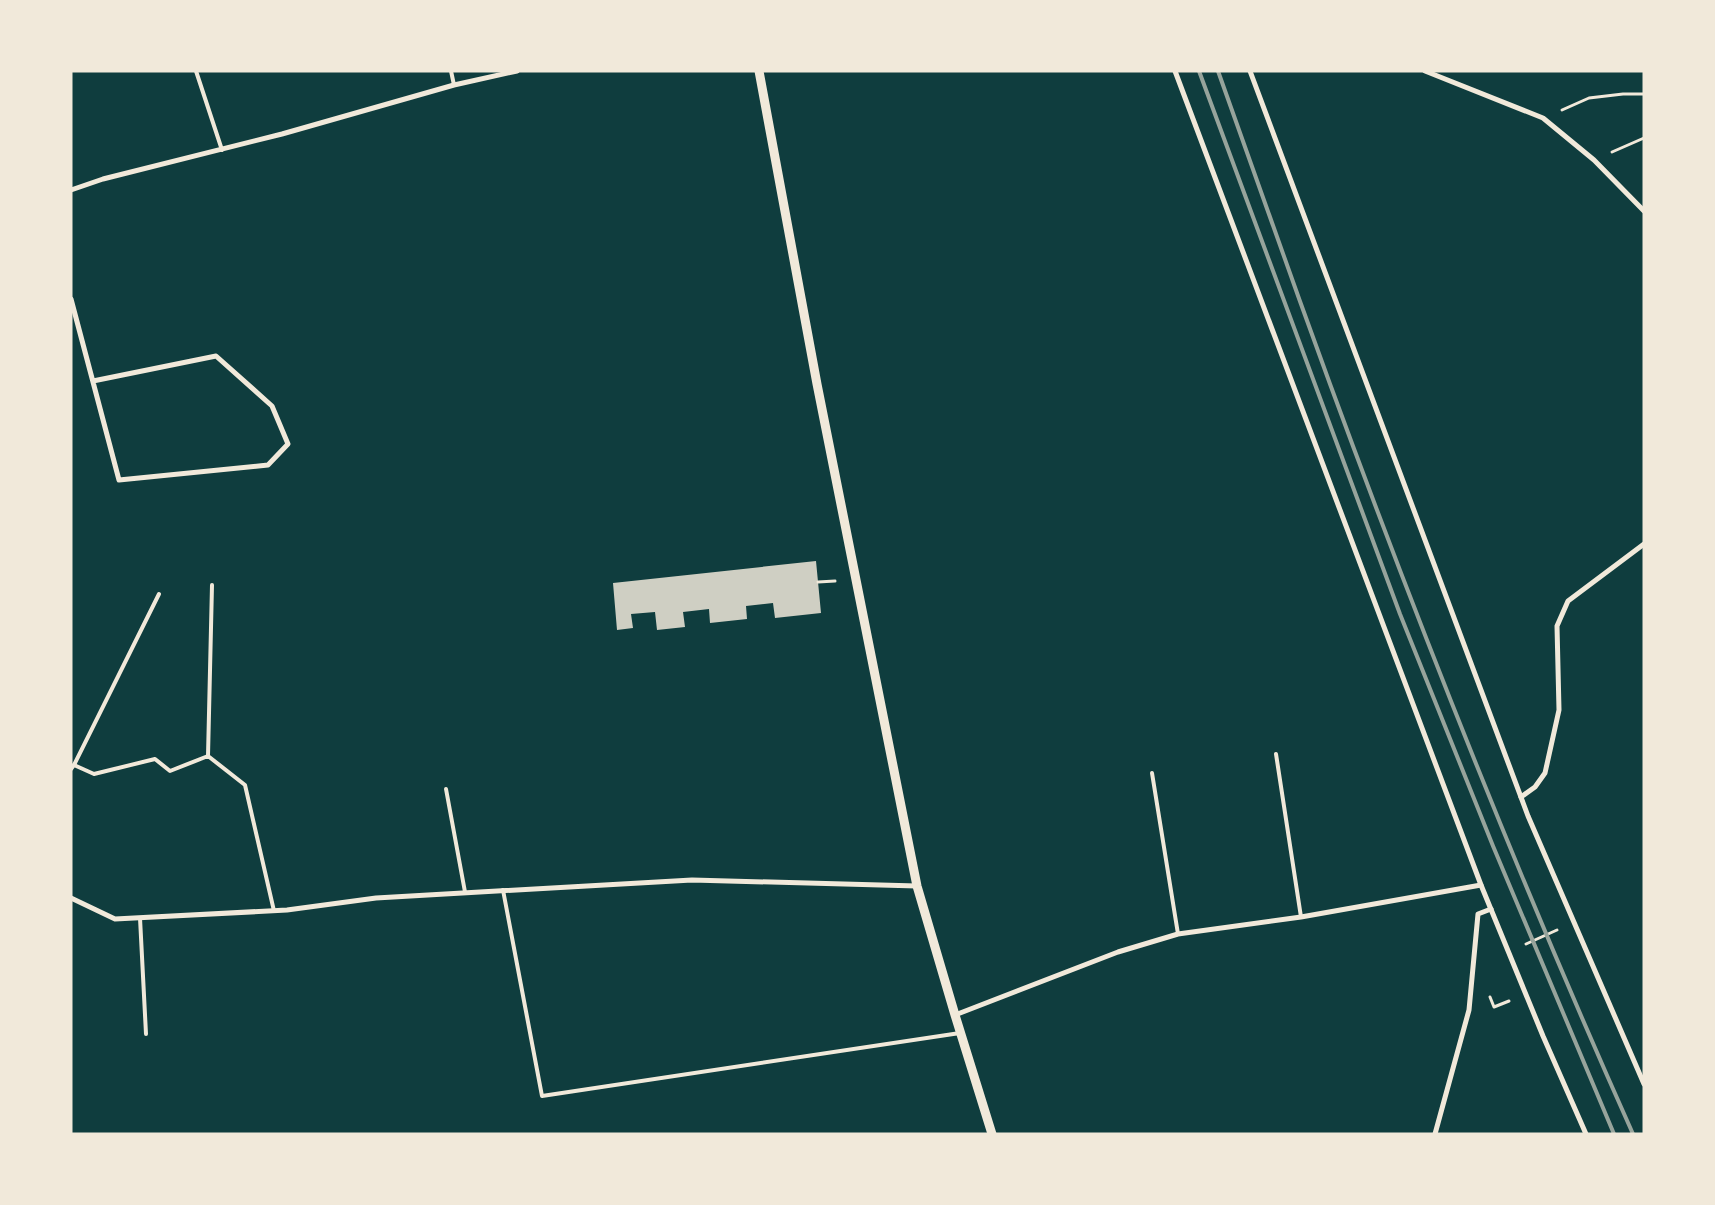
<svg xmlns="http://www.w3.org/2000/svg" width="1715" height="1205" viewBox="0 0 1715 1205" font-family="Jost,sans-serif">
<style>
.building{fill:#cfcfc3}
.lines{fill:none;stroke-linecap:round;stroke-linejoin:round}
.path{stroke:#f1e9da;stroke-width:3}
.service{stroke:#f1e9da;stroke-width:4}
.minor{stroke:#f1e9da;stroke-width:5}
.tertiary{stroke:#f1e9da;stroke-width:9}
.rail{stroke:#97a49c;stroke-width:4}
</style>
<rect width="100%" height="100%" fill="#0f3d3e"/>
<path class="building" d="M816 561 821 613 775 618 773 603 746 606 747 619 710 623 709 609 683 612 685 627 657 630 655 612 631 614 633 628 617 630 613 583Z"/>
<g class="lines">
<g class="path">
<path d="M1562 110 1589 98 1623 94H1644"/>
<path d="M1612 152 1644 138"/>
<path d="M818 582 835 581"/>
<path d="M1526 944 1557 930"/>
<path d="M1490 997 1494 1007 1509 1001"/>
</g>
<g class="service">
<path d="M196 71 222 150"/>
<path d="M451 71 454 85"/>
<path d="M1276 754 1301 917"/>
<path d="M208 756 212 585"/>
<path d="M74 765 159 594"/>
<path d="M71 769 74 765 94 774 155 759 170 771 208 756 245 785 274 911"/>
<path d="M1152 773 1178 934"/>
<path d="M446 789 465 892"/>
<path d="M503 890 542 1096 960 1033"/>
<path d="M140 918 146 1034"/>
</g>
<g class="minor">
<path d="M1175 71 1481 885 1543 1036 1586 1134"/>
<path d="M1250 71 1528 816 1644 1084"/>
<path d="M1425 71 1543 118 1594 160 1644 211"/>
<path d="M71 190 103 179 282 134 454 85 517 71"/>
<path d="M71 299 119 480 268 465 288 444 272 406 216 356 93 381"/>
<path d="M1521 797 1535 787 1545 773 1559 710 1557 626 1568 601 1644 544"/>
<path d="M71 898 115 919 287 910 376 898 692 880 917 886"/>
<path d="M955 1015 1118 952 1178 934 1301 917 1481 885"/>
<path d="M1435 1134 1469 1010 1478 914 1491 909"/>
</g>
<path class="tertiary" d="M759 71 817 384 917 886 955 1015 992 1134"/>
<g class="rail">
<path d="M1199 71 1400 614 1493 846 1614 1134"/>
<path d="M1218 71C1255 176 1292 280 1330 384 1423 637 1523 888 1633 1134"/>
</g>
</g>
<rect width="1715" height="1205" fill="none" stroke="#f1e9da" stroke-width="145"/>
</svg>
